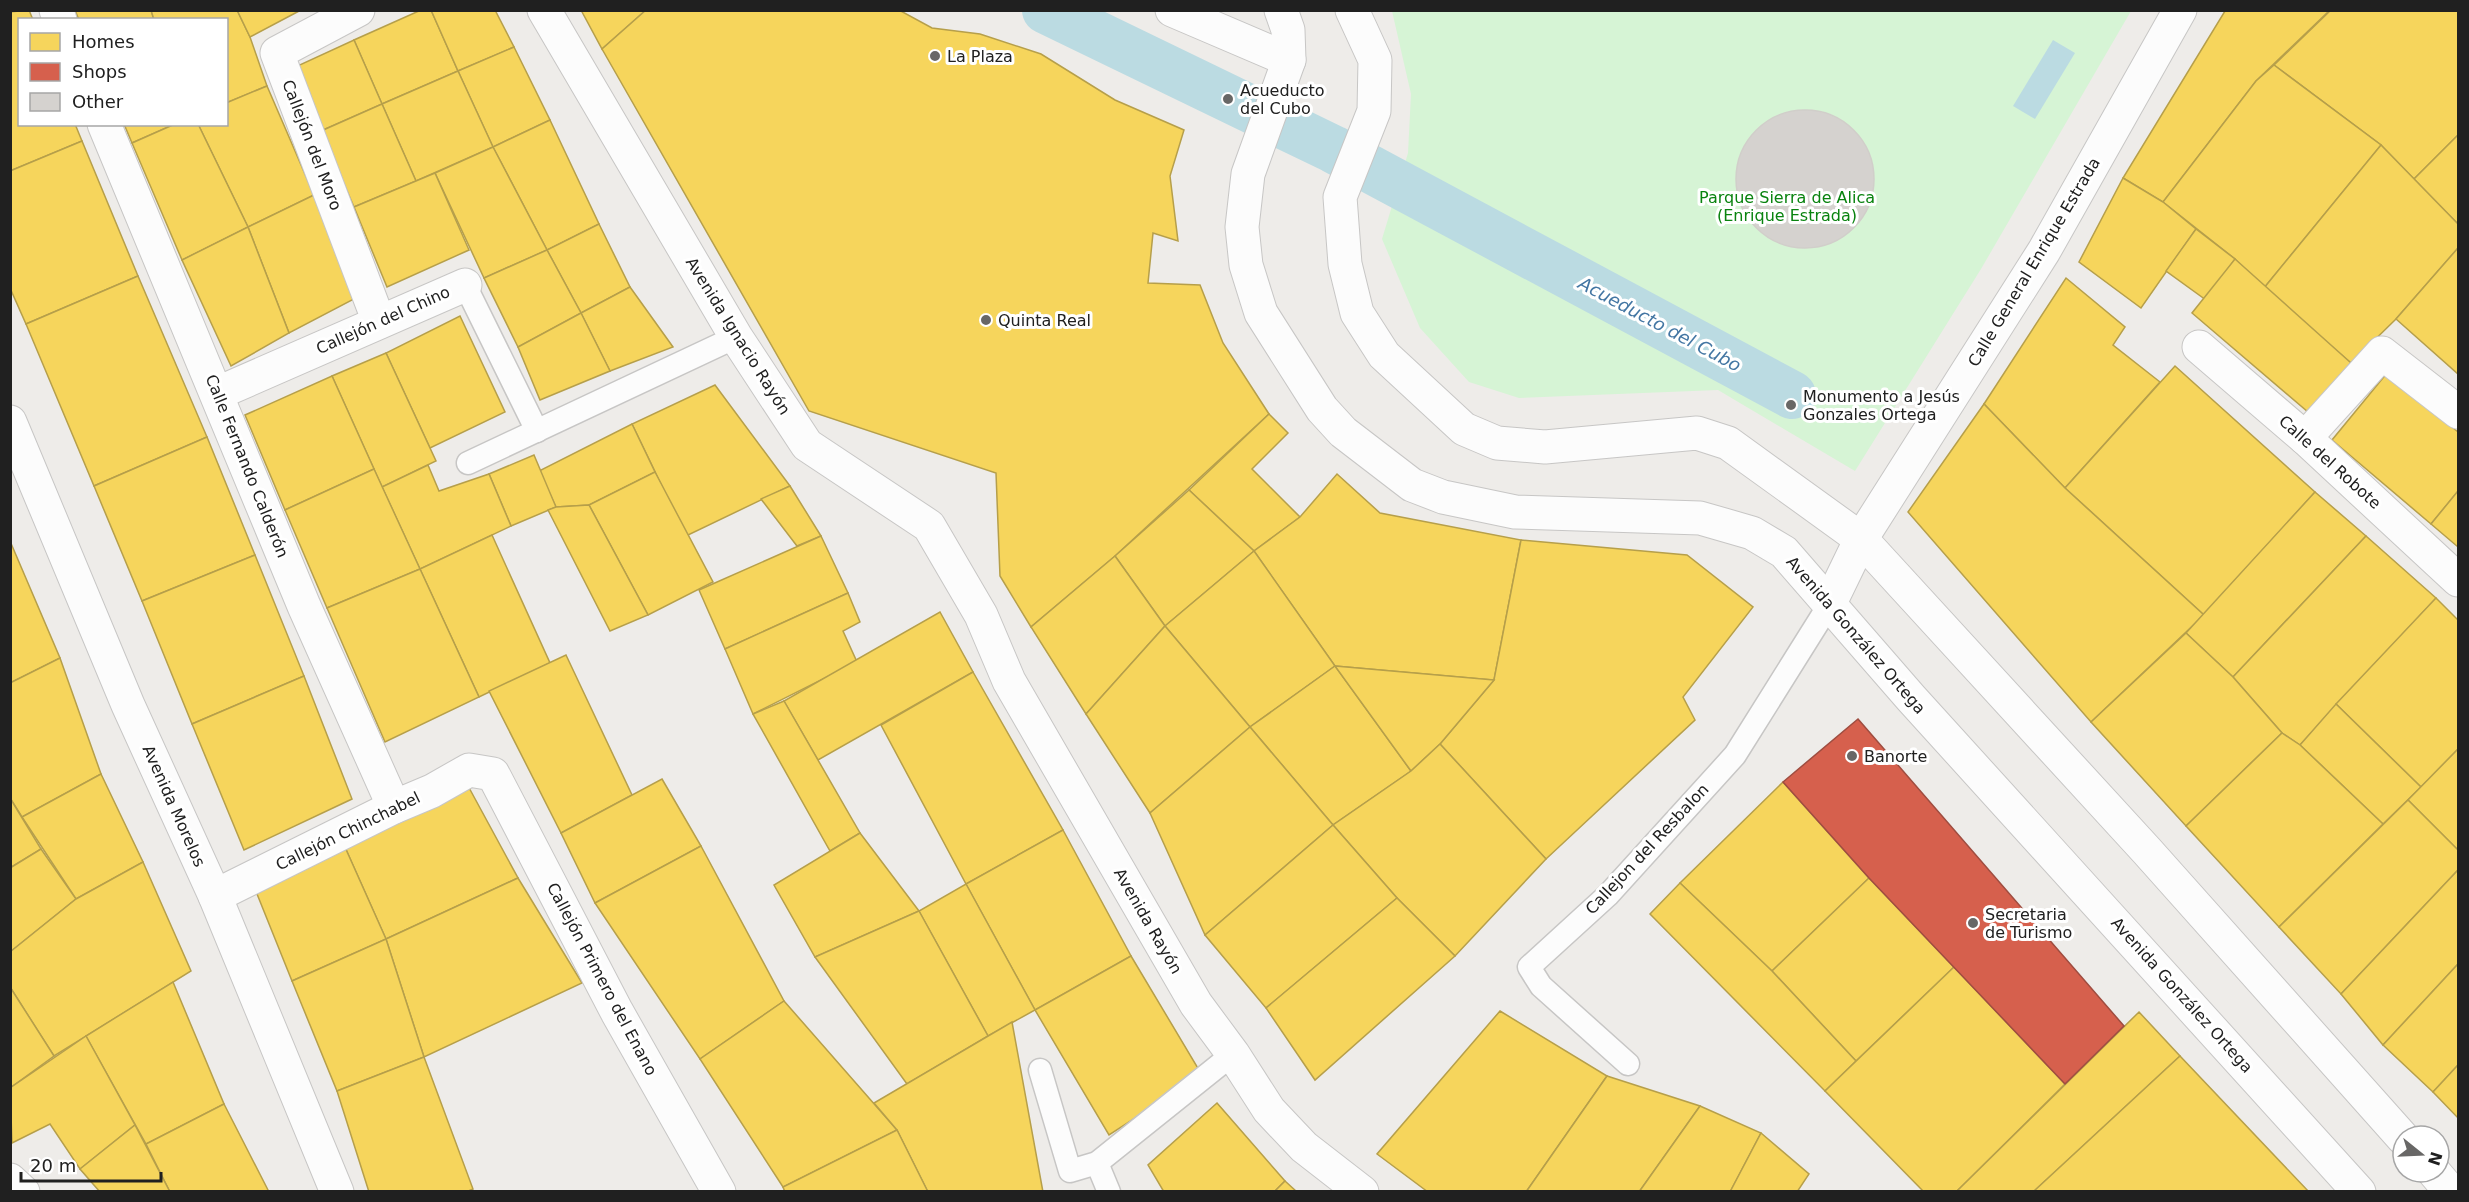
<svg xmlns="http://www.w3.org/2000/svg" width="2469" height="1202" viewBox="0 0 2469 1202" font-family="'DejaVu Sans',sans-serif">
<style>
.park{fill:#d6f4d5}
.water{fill:#bbdbe2}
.homes{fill:#f6d55c;stroke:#b69f4a;stroke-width:1.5}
.shops{fill:#d6604d;stroke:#9f4d40;stroke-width:1.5}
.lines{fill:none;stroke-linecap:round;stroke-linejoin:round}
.canal{stroke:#bbdbe2;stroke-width:48}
.building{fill:#d5d2cf;stroke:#d1ceca;stroke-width:1.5}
.service-casing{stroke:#c7c6c5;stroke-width:25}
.minor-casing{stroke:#c7c6c5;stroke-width:35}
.tertiary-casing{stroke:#c7c6c5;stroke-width:35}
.service{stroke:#fcfcfc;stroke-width:22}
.minor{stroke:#fcfcfc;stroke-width:33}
.tertiary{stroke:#fcfcfc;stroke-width:33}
.poi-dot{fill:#686766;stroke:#fff;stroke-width:2}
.labels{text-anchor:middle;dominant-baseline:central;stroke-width:6;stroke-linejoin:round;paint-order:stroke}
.poi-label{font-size:16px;fill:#202020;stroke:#fff;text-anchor:start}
.street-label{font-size:16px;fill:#202020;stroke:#fff}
.park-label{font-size:16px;fill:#09830f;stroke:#fff}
.water-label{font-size:18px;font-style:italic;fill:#4376a3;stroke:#fff}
</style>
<rect width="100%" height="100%" fill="#eeece9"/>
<path class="park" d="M1392 11H2131L1981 269 1855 471 1718 390 1519 398 1469 382 1420 328 1382 239 1408 153 1411 94Z"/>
<path class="water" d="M2053 40 2075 53 2035 119 2013 106Z"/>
<g class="homes">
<path d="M29 10 33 20H20V124H75L82 141 10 171V12Z"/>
<path d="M75 10H151L154 20H79Z"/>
<path d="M151 10H237L250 37 267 86 226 103V20H154Z"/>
<path d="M237 10H301L250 37Z"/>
<path d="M421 10H431L458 71 382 104 354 40Z"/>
<path d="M431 10H495L514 47 458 71Z"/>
<path d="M581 10H646L602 49Z"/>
<path d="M646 10H899L932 28 980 34 1041 54 1115 100 1184 130 1170 176 1178 241 1153 233 1148 283 1200 285 1223 343 1269 414 1115 556 1031 627 1000 576 996 473 809 411 602 49Z"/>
<path d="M2330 10 2256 81 2163 202 2123 178 2225 11Z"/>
<path d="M2331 10H2458V135L2414 179 2381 145 2274 65Z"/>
<path d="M354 40 382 104 321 131 293 68Z"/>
<path d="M514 47 550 120 493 147 458 71Z"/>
<path d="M2274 65 2381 145 2264 288 2235 259 2163 202 2256 81Z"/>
<path d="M458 71 493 147 416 181 382 104Z"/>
<path d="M267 86 314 195 248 227 198 124H226V103Z"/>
<path d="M382 104 416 181 354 207 321 131Z"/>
<path d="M550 120 599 224 547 250 493 147Z"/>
<path d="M124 124H175L132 143Z"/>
<path d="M175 124H198L248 227 182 260 132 143Z"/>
<path d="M2458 135V224L2414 179Z"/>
<path d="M82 141 138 276 26 324 10 288V171Z"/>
<path d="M2381 145 2458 224V248L2396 319 2351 363 2264 288Z"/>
<path d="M493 147 547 250 484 278 435 173Z"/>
<path d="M435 173 469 250 387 287 354 207Z"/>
<path d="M2123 178 2163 202 2196 229 2141 308 2079 262Z"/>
<path d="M314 195 354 299 289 333 248 227Z"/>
<path d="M599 224 630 287 581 313 547 250Z"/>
<path d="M248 227 289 333 231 366 182 260Z"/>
<path d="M2196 229 2235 259 2206 300 2166 271Z"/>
<path d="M2458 248V374L2396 319Z"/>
<path d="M547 250 581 313 518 347 484 278Z"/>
<path d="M2235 259 2351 363 2308 412 2192 313Z"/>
<path d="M138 276 207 437 94 486 26 324Z"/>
<path d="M2066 278 2125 327 2113 345 2160 382 2065 488 1984 404Z"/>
<path d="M630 287 673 347 610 371 581 313Z"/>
<path d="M581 313 610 371 540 400 518 347Z"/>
<path d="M460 316 505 412 430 448 386 353Z"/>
<path d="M386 353 436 461 382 487 332 376Z"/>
<path d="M2175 366 2315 492 2204 615 2065 488Z"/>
<path d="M2387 373 2458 432V491L2431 524 2332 440Z"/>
<path d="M332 376 374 469 285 510 245 415Z"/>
<path d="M715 385 790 486 686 536 632 424Z"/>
<path d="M1984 404 2065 488 2204 615 2091 722 1908 512Z"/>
<path d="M1269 414 1288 433 1252 469 1300 517 1254 551 1189 490Z"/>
<path d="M632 424 655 472 589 505 556 507 539 471Z"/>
<path d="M207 437 255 555 142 601 94 486Z"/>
<path d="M534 455 556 507 511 526 489 474Z"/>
<path d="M428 465 439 491 489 474 511 526 420 569 382 487Z"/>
<path d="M374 469 420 569 327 608 285 510Z"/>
<path d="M655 472 713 582 648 615 589 505Z"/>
<path d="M1337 474 1380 513 1521 540 1494 680 1335 666 1254 551 1300 517Z"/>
<path d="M790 486 821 536 797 546 761 499Z"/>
<path d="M1189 490 1254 551 1165 626 1115 556Z"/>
<path d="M2458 491V547L2431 524Z"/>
<path d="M2315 492 2366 536 2233 677 2186 633Z"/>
<path d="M589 505 648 615 610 631 548 510 556 507Z"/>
<path d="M492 535 550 663 479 697 420 569Z"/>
<path d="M821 536 848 593 725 649 699 590Z"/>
<path d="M2366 536 2436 598 2300 745 2282 733 2233 677Z"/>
<path d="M1521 540 1687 555 1753 607 1683 697 1695 720 1546 859 1440 744 1494 680Z"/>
<path d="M10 541 60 658 10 683Z"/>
<path d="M1254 551 1335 666 1250 727 1165 626Z"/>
<path d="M255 555 304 676 192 724 142 601Z"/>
<path d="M1115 556 1165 626 1086 714 1031 627Z"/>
<path d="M420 569 479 697 385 742 327 608Z"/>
<path d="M848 593 860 622 843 631 857 662 753 714 725 649Z"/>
<path d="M2436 598 2458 620V749L2421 787 2336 704Z"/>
<path d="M940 612 973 672 818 760 784 701Z"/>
<path d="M1165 626 1250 727 1150 813 1086 714Z"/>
<path d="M2186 633 2233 677 2282 733 2186 826 2091 722Z"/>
<path d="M566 655 632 795 561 833 489 691Z"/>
<path d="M60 658 101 774 22 817 10 798V683Z"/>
<path d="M1335 666 1411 771 1333 825 1250 727Z"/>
<path d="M1335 666 1494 680 1440 744 1411 771Z"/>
<path d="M973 672 1063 830 966 884 881 725Z"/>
<path d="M304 676 352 799 244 850 192 724Z"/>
<path d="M784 701 860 833 830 851 753 714Z"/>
<path d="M2336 704 2421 787 2383 824 2300 745Z"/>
<path d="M1250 727 1333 825 1205 935 1150 813Z"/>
<path d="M2282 733 2300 745 2383 824 2279 927 2186 826Z"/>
<path d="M1440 744 1546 859 1455 956 1397 898 1333 825 1411 771Z"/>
<path d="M2458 749V850L2408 800Z"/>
<path d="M101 774 143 862 76 899 22 817Z"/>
<path d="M662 779 701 846 595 903 561 833Z"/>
<path d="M1783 782 1869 878 1772 971 1680 883Z"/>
<path d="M467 784 518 878 386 939 340 836Z"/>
<path d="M10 798 41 849 10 868Z"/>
<path d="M2408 800 2458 850V870L2341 994 2279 927Z"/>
<path d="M1333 825 1397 898 1266 1008 1205 935Z"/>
<path d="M1063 830 1131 956 1035 1010 966 884Z"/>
<path d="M860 833 919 911 815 957 774 885Z"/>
<path d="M340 836 386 939 292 981 249 874Z"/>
<path d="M701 846 784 1001 700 1059 595 903Z"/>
<path d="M41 849 76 899 10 952V868Z"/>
<path d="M143 862 191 971 54 1056 10 987V952L76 899Z"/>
<path d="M2458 870V964L2383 1045 2341 994Z"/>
<path d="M518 878 582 983 424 1057 386 939Z"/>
<path d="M1869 878 1954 967 1856 1061 1772 971Z"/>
<path d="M1680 883 1772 971 1856 1061 1825 1091 1650 914Z"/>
<path d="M966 884 1035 1010 988 1036 919 911Z"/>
<path d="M1397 898 1455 956 1315 1080 1266 1008Z"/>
<path d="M919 911 988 1036 907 1084 815 957Z"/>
<path d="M386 939 424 1057 337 1091 292 981Z"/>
<path d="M1131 956 1202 1075 1109 1135 1035 1010Z"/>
<path d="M2458 964V1065L2433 1092 2383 1045Z"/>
<path d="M1954 967 2065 1084 1956 1192H1924L1825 1091Z"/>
<path d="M173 982 224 1104 146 1144 86 1036Z"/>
<path d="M10 987 54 1056 10 1088Z"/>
<path d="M784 1001 897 1130 783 1187 700 1059Z"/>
<path d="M1500 1011 1607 1076 1526 1192H1428L1377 1154Z"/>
<path d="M2139 1012 2180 1056 2033 1192H1956Z"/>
<path d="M1012 1022 1043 1192H928L897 1130 874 1103Z"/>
<path d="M86 1036 135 1125 80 1169 50 1124 12 1143 10 1088Z"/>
<path d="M2180 1056 2309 1192H2033Z"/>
<path d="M424 1057 473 1189 466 1192H369L337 1091Z"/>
<path d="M2458 1065V1118L2433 1092Z"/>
<path d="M1607 1076 1700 1106 1639 1192H1526Z"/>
<path d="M1217 1103 1285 1181 1274 1192H1164L1148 1165Z"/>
<path d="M224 1104 269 1192H170L146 1144Z"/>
<path d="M1700 1106 1761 1133 1730 1192H1639Z"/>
<path d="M135 1125 170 1192H100L80 1169Z"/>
<path d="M897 1130 928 1192H785L783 1187Z"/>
<path d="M1761 1133 1809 1174 1797 1192H1730Z"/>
<path d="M1285 1181 1297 1192H1274Z"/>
</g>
<path class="shops" d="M1858 719 2124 1026 2065 1084 1869 878 1783 782Z"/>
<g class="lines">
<path class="canal" d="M1046 10 1333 149 1792 395"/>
</g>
<circle class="building" cx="1805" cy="179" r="69"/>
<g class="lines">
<defs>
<g id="service">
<path d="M465 285 537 431"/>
<path d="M468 463 736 337"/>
<path d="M1628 1064 1541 986 1529 967 1608 895 1735 755 1829 605"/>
<path d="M1040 1070 1070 1171 1097 1163 1233 1054"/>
<path d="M1097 1163 1109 1192"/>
</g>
<g id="minor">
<path d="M56 10 60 20"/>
<path d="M358 10 277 53 379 322"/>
<path d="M544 10 736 337 807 445 929 526 981 615 1009 681 1196 1004 1233 1054 1269 1110 1304 1147 1362 1192"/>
<path d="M1172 10 1289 60"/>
<path d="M104 124 304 606 394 807"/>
<path d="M2199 347 2305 438 2458 580"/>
<path d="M218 393 465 285"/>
<path d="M10 422 128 705 215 896 337 1192"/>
<path d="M2305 438 2382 353 2458 412"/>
<path d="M1829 605 1861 539 2044 251 2180 10"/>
<path d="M215 896 394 807 432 791 469 770 493 774 617 1012 719 1192"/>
<path d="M10 1180 23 1192"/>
</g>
<g id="tertiary">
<path d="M1281 10 1288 30 1289 60 1248 174 1242 227 1246 265 1261 313 1322 409 1343 432 1412 485 1443 497 1515 512 1700 518 1752 533 1784 552 1911 698 2359 1192"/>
<path d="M1352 10 1375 60 1374 111 1340 197 1345 264 1357 313 1384 355 1464 429 1497 443 1545 447 1697 433 1728 443 1861 539 2147 851 2403 1138"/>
<path d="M2434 1172 2451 1192"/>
</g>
</defs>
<use href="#service" class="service-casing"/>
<use href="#minor" class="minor-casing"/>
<use href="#tertiary" class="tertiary-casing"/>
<use href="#service" class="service"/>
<use href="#minor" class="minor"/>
<use href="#tertiary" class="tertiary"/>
</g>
<g class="poi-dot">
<circle cx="935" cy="56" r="6"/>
<circle cx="1228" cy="99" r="6"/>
<circle cx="986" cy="320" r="6"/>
<circle cx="1791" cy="405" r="6"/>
<circle cx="1852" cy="756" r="6"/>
<circle cx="1973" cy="923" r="6"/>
</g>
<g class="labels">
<g class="poi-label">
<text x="947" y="56">La Plaza</text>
<text x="1240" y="90">Acueducto<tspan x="1240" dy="18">del Cubo</tspan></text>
<text x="998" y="320">Quinta Real</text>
<text x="1803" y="396">Monumento a Jesús<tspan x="1803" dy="18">Gonzales Ortega</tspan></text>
<text x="1864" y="756">Banorte</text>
<text x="1985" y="914">Secretaria<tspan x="1985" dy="18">de Turismo</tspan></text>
</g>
<g class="street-label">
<text transform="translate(312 145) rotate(69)">Callejón del Moro</text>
<text transform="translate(2034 262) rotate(-59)">Calle General Enrique Estrada</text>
<text transform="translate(383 320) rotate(-24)">Callejón del Chino</text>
<text transform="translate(738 336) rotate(58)">Avenida Ignacio Rayón</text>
<text transform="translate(2330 462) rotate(42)">Calle del Robote</text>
<text transform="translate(247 466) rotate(68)">Calle Fernando Calderón</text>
<text transform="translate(1856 635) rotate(49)">Avenida González Ortega</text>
<text transform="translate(174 806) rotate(66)">Avenida Morelos</text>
<text transform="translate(348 831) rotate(-26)">Callejón Chinchabel</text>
<text transform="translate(1647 849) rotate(-47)">Callejon del Resbalon</text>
<text transform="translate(1148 921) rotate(60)">Avenida Rayón</text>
<text transform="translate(602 979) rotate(62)">Callejón Primero del Enano</text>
<text transform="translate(2182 995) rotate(48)">Avenida González Ortega</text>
</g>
<g class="park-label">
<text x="1787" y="197">Parque Sierra de Alica<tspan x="1787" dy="18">(Enrique Estrada)</tspan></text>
</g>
<g class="water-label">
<text transform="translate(1660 324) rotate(28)">Acueducto del Cubo</text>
</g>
</g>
<rect width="2469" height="1202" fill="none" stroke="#202020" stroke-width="24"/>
<rect x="18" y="18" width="210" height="108" fill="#ffffff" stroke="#a6a6a6" stroke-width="1.5"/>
<rect x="30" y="33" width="30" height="18" fill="#f6d55c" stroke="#a6a6a6" stroke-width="1.5"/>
<text x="72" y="48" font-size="18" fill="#202020">Homes</text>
<rect x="30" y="63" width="30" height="18" fill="#d6604d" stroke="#a6a6a6" stroke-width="1.5"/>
<text x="72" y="78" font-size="18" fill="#202020">Shops</text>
<rect x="30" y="93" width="30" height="18" fill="#d5d2cf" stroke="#a6a6a6" stroke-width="1.5"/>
<text x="72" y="108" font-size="18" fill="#202020">Other</text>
<g transform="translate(2421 1154) rotate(108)"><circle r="28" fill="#ffffff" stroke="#a6a6a6" stroke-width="1.5"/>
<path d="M0-4.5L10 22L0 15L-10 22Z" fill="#686766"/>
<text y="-9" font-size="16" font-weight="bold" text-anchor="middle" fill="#202020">N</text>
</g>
<path d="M21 1172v9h140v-9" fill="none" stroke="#202020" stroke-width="3"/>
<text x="30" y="1172" font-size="18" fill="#202020" stroke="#ffffff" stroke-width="4.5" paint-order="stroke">20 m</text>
</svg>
